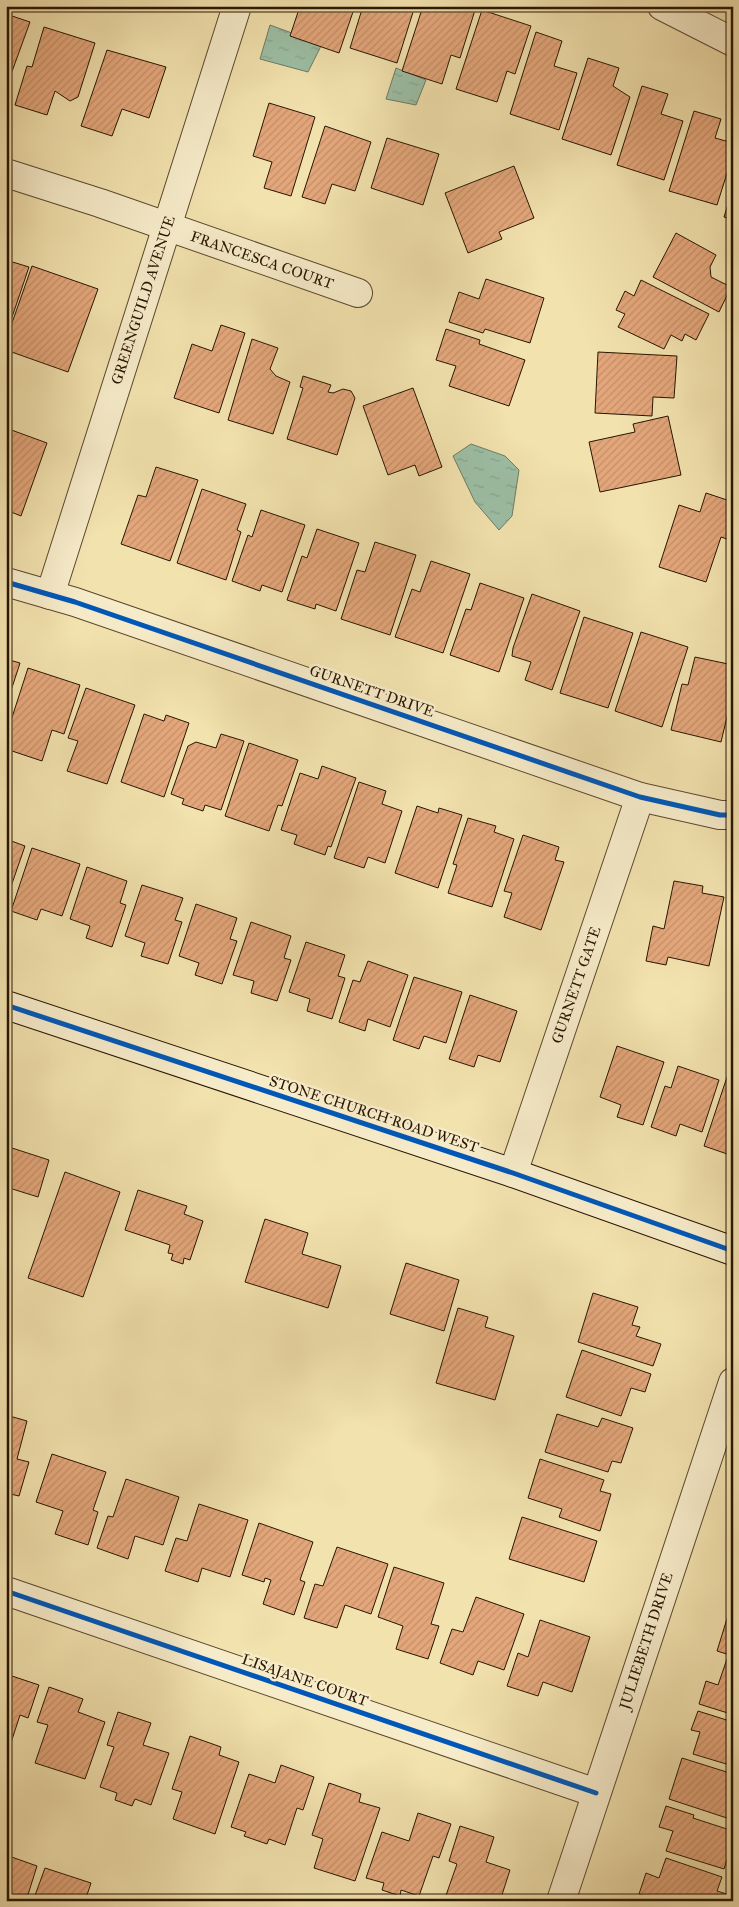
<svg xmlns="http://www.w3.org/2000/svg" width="739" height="1907" viewBox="0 0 739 1907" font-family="'IM FELL Great Primer',serif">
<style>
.water{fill:url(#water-ripples);stroke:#6e7b64}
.building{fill:url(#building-hatch);stroke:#281602}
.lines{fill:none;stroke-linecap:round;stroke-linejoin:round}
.minor-casing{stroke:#5a492d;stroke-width:30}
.secondary-casing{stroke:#281602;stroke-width:30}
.minor{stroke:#f7ecca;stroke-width:28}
.secondary{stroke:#f7ecca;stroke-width:28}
.cycleway-casing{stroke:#f7ecca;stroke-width:8}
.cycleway{stroke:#0057b8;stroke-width:5}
.labels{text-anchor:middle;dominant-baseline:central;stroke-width:5;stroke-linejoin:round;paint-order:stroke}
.street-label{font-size:15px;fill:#281602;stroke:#f7ecca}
</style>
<defs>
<pattern id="water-ripples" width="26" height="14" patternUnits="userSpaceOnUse" patternTransform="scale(1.25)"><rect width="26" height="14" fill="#9cbfa6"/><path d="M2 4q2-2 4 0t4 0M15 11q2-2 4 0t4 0" fill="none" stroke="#86a38d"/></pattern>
<pattern id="building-hatch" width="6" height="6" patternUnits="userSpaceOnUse" patternTransform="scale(1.25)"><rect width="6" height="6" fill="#e4a77b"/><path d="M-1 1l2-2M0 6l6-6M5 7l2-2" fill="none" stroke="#c48f69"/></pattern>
</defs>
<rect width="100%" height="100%" fill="#f2e2ae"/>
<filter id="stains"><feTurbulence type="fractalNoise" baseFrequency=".004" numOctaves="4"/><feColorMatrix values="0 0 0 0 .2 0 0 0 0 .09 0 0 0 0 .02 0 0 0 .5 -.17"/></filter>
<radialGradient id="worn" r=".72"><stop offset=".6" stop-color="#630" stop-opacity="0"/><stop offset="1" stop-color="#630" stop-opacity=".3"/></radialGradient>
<g class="water">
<path d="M270 25 322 44 308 72 260 59Z"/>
<path d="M396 68 426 80 416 105 386 99Z"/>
<path d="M471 444 505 456 519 470 512 516 499 530 475 502 453 456Z"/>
</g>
<g class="building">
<path d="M300 6H355L339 53 290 36Z"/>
<path d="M363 6H406L414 9 397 63 350 48Z"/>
<path d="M423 6 476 7 460 58 451 55 442 84 402 71Z"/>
<path d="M482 10 531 26 515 74 507 71 497 102 456 89Z"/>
<path d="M6 14 30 22 6 88Z"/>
<path d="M44 27 95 43 78 97 70 101 55 91 47 115 15 105 27 66 32 67Z"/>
<path d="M536 32 562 41 554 66 577 73 559 130 510 114Z"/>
<path d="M107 50 166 67 149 118 122 109 112 136 81 126Z"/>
<path d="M588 58 619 68 613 86 630 97 611 155 562 139Z"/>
<path d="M642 86 668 94 661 114 683 121 664 180 617 165Z"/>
<path d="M269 103 315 117 291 196 264 188 272 162 253 156Z"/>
<path d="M694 111 721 119 715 138 733 143V154L717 205 669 191Z"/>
<path d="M325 126 371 142 355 191 332 184 325 204 302 197Z"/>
<path d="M387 138 439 154 423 205 371 188Z"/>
<path d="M514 166 534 218 499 232 502 239 468 253 445 193Z"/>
<path d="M733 188V220L724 217Z"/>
<path d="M676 233 716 255 710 267 711 277 731 287 719 312 653 277Z"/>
<path d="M6 260 29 267 6 335Z"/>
<path d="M32 266 98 289 68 372 6 350V340Z"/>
<path d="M486 279 544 298 530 343 485 329 483 333 449 322 459 292 479 299Z"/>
<path d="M641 280 709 314 696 340 685 334 682 341 671 335 664 349 618 327 625 314 616 310 625 291 634 296Z"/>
<path d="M221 325 245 333 219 413 174 398 192 344 212 351Z"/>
<path d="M446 329 480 340 479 344 525 360 509 406 449 386 456 366 436 360Z"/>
<path d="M252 339 278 348 270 369 276 376 290 382 273 434 228 420Z"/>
<path d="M598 352 677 356 674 398 653 397 652 416 595 413Z"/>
<path d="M303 376 331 385 328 392 333 393 343 389 351 391 355 398 337 455 287 439 303 388 300 387Z"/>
<path d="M413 388 442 467 419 476 415 465 388 475 363 406Z"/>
<path d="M668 416 681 475 600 492 589 442 635 432 633 424Z"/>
<path d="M6 428 47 443 21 516 6 510Z"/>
<path d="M156 467 198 480 170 561 121 544 138 495 146 497Z"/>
<path d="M202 489 246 504 237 530 241 532 226 580 177 563Z"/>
<path d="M706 493 733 502V522L727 539 721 537 706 582 659 567 679 505 700 512Z"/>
<path d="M261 510 305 525 282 592 262 585 260 591 232 581 248 535 252 537Z"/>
<path d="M317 529 359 543 336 611 316 604 315 609 287 600 302 556 307 558Z"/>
<path d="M375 542 416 555 390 635 341 619 357 570 365 572Z"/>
<path d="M431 561 470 574 443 653 395 637 412 589 420 592Z"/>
<path d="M480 583 524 598 499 672 450 655 466 609 471 610Z"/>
<path d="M532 594 580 611 552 690 525 680 531 662 512 656 513 648Z"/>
<path d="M584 617 633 633 608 708 560 693Z"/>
<path d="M641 632 688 647 662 727 615 711Z"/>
<path d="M695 657 733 665V692L721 742 671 730 682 684 688 685Z"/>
<path d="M6 659 20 663 6 706Z"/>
<path d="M28 668 80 685 64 734 52 730 42 761 6 749V736Z"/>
<path d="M86 688 135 705 107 784 67 771 78 741 68 738Z"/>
<path d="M144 714 164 721 166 715 189 723 164 797 121 782Z"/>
<path d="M221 734 244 741 221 810 205 805 203 811 182 804 184 799 171 794 188 746 196 742 216 748Z"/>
<path d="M249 743 298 760 282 806 278 805 269 831 225 816Z"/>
<path d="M322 766 356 778 331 847 328 846 325 855 294 844 297 835 281 830 300 773 318 779Z"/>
<path d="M359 782 386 791 382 804 402 811 385 863 368 857 364 868 334 858Z"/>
<path d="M417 806 438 813 439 808 462 815 438 888 395 873Z"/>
<path d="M468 818 496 826 494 832 514 839 492 907 448 893 457 865 453 864Z"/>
<path d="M523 835 559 847 555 860 564 862 541 930 504 917 512 893 504 891Z"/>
<path d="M6 839 25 846 7 898 6 897Z"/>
<path d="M32 848 80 864 62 916 41 909 37 920 11 911Z"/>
<path d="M87 867 127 881 120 903 126 905 112 947 86 938 90 926 70 919Z"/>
<path d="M674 881 703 886 702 893 724 897 709 966 668 957 666 965 646 961 653 926 664 929Z"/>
<path d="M142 885 183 898 175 920 182 922 168 964 141 956 145 943 125 936Z"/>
<path d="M733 898V942L728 941Z"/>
<path d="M196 904 237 918 230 939 237 941 222 984 195 975 199 963 179 956Z"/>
<path d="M251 922 291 936 284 958 291 960 277 1001 251 993 254 981 233 975Z"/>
<path d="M306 942 345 955 338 976 345 978 332 1019 307 1011 310 999 289 992Z"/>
<path d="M368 961 408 975 390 1027 368 1019 365 1031 339 1022 353 980 360 982Z"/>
<path d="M414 977 462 992 446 1043 424 1036 419 1049 393 1040Z"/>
<path d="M470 995 517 1011 500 1062 478 1055 474 1067 449 1059Z"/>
<path d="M617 1046 664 1062 643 1125 617 1117 621 1105 600 1097Z"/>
<path d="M731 1065H733V1156L704 1146Z"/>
<path d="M678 1066 719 1080 702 1132 680 1124 676 1136 651 1127 665 1086 671 1088Z"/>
<path d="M12 1148 49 1160 38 1197 6 1187V1166Z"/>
<path d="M65 1172 120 1192 83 1297 28 1278Z"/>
<path d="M138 1190 187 1206 184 1214 203 1221 190 1260 184 1258 183 1264 171 1260 173 1254 168 1253 170 1245 125 1230Z"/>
<path d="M265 1219 308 1233 302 1254 341 1266 328 1308 245 1282Z"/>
<path d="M406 1263 459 1280 444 1331 390 1314Z"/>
<path d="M593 1293 638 1307 632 1325 640 1327 636 1336 661 1344 653 1366 578 1342Z"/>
<path d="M458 1308 488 1317 485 1327 514 1336 495 1400 436 1383Z"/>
<path d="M582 1350 651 1374 645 1392 631 1388 621 1416 566 1397Z"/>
<path d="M557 1414 598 1427 602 1418 633 1428 621 1463 612 1461 608 1472 545 1452Z"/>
<path d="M6 1415 27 1421 17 1459 29 1462 19 1496 6 1493Z"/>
<path d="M52 1454 106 1472 93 1510 98 1512 88 1545 55 1534 63 1511 36 1502Z"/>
<path d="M540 1459 604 1480 600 1491 611 1494 600 1531 559 1517 562 1509 528 1498Z"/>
<path d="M126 1479 179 1497 163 1545 135 1536 128 1559 97 1548 108 1516 113 1517Z"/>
<path d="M199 1504 248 1520 230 1577 202 1568 198 1582 165 1571 176 1538 187 1541Z"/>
<path d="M522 1517 597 1541 584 1582 509 1559Z"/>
<path d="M259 1523 313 1542 300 1580 305 1582 294 1615 263 1604 271 1580 265 1578 264 1582 242 1575Z"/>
<path d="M337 1547 388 1564 371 1614 345 1605 337 1628 304 1618 315 1584 323 1586Z"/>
<path d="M394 1567 444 1583 431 1624 439 1626 428 1659 396 1649 403 1626 378 1617Z"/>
<path d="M476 1597 524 1614 504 1670 478 1661 473 1675 440 1663 452 1629 463 1632Z"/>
<path d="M730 1609 733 1610V1656L717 1651Z"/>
<path d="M540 1620 590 1637 572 1692 543 1682 538 1696 507 1686 518 1653 528 1657Z"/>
<path d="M727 1659 733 1661V1712L731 1714 699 1704 706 1681 718 1685Z"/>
<path d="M6 1674 39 1685 28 1718 20 1715 7 1755Z"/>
<path d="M49 1687 83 1699 78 1712 105 1722 85 1779 35 1763 48 1725 37 1722Z"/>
<path d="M698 1711 733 1722V1766L693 1754 700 1732 691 1730Z"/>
<path d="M118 1712 151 1723 143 1745 169 1753 151 1805 135 1799 132 1806 115 1800 117 1793 100 1787 114 1747 107 1745Z"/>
<path d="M190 1736 221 1747 219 1755 239 1762 215 1834 173 1819 182 1792 172 1789Z"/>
<path d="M682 1758 733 1774V1820L669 1799Z"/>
<path d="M281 1765 314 1777 303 1810 297 1808 285 1845 269 1839 267 1844 244 1836 246 1832 231 1827 249 1774 275 1783Z"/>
<path d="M329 1783 361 1794 359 1802 380 1808 355 1881 314 1868 323 1839 312 1835Z"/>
<path d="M666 1806 694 1815 693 1818 733 1831V1841L724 1869 666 1851 673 1831 659 1827Z"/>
<path d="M418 1813 451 1824 439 1858 433 1856 419 1896 401 1890 400 1896 382 1890 384 1883 366 1878 382 1832 409 1841Z"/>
<path d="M460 1826 494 1837 486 1862 510 1870 500 1901H444L457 1864 449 1861Z"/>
<path d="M6 1855 37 1866 26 1901H6Z"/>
<path d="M666 1858 722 1877 717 1891 733 1896V1901H658L639 1894 646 1873 659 1878Z"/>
<path d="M45 1868 91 1883 85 1901H33Z"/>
</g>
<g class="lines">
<defs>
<g id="minor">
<path d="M662 6 733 42"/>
<path d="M6 173 100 203 358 293"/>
<path d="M6 582 75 602 640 797 720 815H733"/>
<path d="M50 595 237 6"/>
<path d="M513 1173 640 797"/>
<path d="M6 1591 596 1793"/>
<path d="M561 1901 733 1382"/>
</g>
<path id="secondary" d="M6 1005 513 1173 733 1251"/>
</defs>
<use href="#minor" class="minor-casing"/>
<use href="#secondary" class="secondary-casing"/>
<use href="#minor" class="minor"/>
<use href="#secondary" class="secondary"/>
<defs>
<g id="cycleway">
<path d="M6 582 75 602 640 797 720 815H733"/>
<path d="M6 1005 513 1173 733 1251"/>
<path d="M6 1591 596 1793"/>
</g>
</defs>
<use href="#cycleway" class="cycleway-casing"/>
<use href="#cycleway" class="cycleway"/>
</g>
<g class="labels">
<g class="street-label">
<text transform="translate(262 260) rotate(19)">FRANCESCA COURT</text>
<text transform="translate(143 300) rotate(-72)">GREENGUILD AVENUE</text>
<text transform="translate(372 691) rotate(19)">GURNETT DRIVE</text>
<text transform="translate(576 985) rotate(-71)">GURNETT GATE</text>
<text transform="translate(374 1114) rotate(18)">STONE CHURCH ROAD WEST</text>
<text transform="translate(646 1641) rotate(-72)">JULIEBETH DRIVE</text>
<text transform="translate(305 1680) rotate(19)">LISAJANE COURT</text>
</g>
</g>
<rect width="739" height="1907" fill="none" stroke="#f2e2ae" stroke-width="25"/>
<rect x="8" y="8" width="724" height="1892" fill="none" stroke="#281602" stroke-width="2.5"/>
<rect x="12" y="12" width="714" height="1882" fill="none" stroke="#281602"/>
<rect width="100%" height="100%" filter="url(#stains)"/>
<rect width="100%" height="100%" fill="url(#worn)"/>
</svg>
